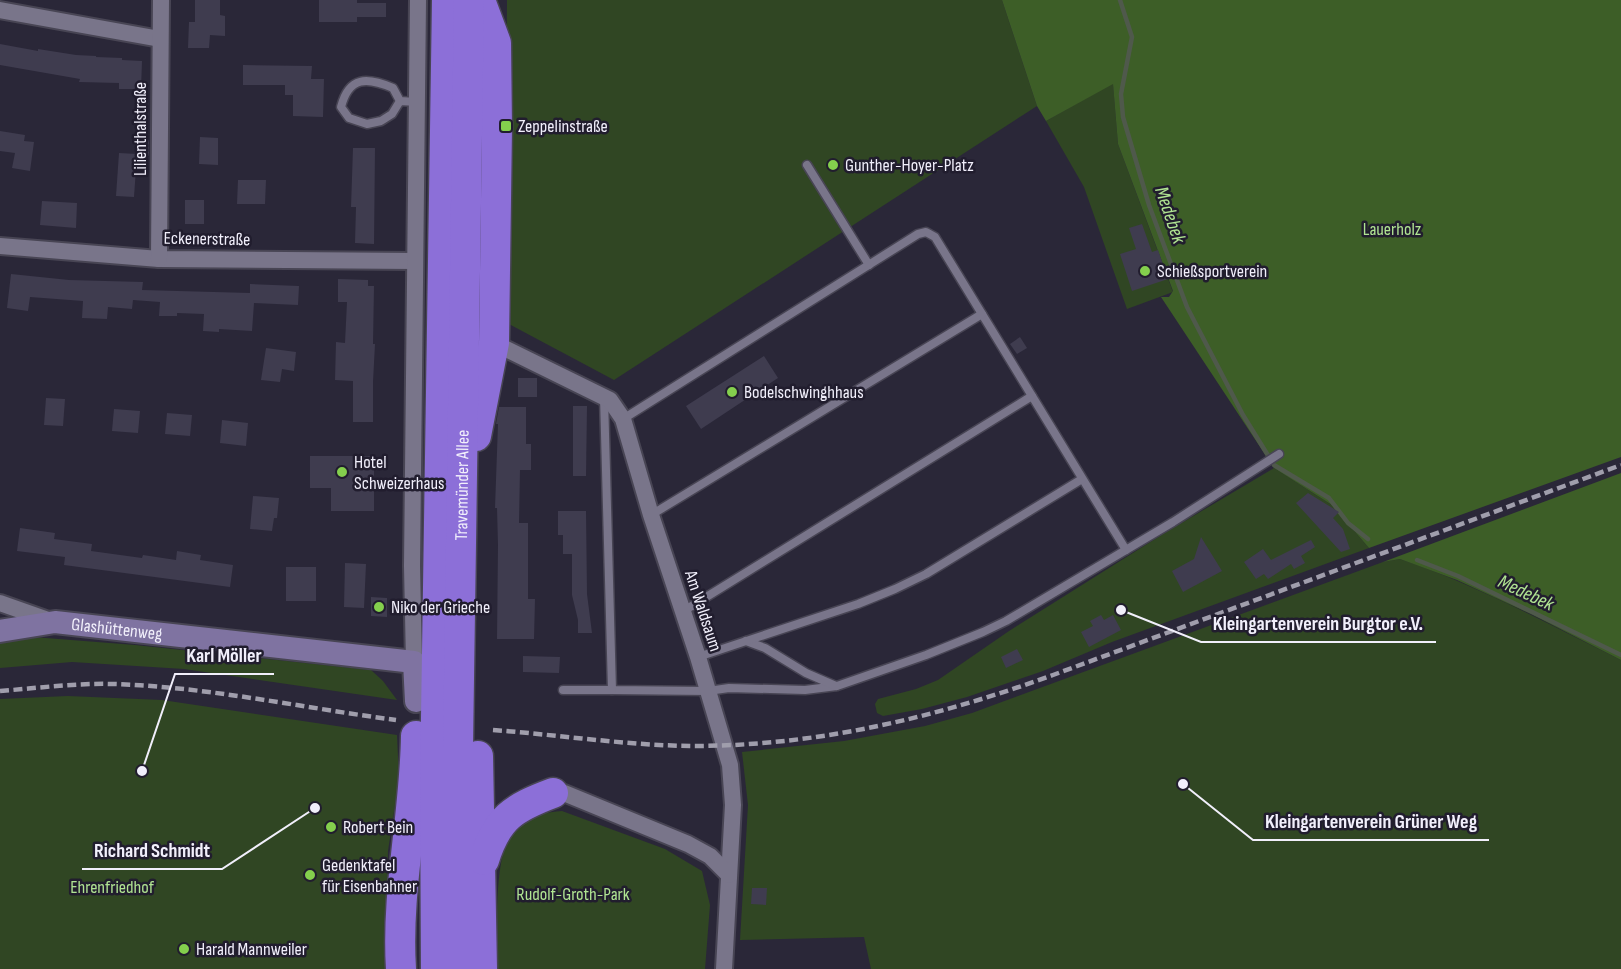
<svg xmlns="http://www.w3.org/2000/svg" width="1621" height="969" viewBox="0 0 1621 969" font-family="'Sofia Sans Condensed',sans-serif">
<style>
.green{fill:#304623}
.forest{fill:#3d5e27}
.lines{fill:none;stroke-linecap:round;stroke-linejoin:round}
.stream{stroke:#4f594b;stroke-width:4.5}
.building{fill:#3f3c4f}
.lane-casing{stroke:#484554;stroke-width:11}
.street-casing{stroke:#484554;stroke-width:20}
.secondary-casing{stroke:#484554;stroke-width:26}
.highway-casing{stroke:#484554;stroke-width:33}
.lane{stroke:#79758a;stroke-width:8}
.street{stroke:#79758a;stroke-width:16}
.secondary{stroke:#7f73a1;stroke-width:22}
.highway{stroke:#8c6fd8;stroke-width:30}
.rail{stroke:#a09eac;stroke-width:4.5;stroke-dasharray:9 4.5;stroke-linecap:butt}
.poi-dot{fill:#84cf4d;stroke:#211d2e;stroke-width:2}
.labels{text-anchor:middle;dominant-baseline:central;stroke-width:5;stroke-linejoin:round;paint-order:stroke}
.poi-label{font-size:18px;fill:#f1effb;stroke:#211d2e;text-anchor:start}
.street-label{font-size:18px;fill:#f1effb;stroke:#211d2e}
.park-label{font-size:18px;fill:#b0e492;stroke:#211d2e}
.water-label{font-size:20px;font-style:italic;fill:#b0e492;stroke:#211d2e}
.leader{fill:none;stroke:#f1effb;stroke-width:2}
.callout-dot{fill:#f1effb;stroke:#211d2e;stroke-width:2}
.callout-label{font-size:20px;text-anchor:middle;font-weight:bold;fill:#f1effb;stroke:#211d2e;stroke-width:5;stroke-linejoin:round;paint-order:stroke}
</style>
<rect width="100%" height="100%" fill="#2a2738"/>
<g class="green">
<path d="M507 0H1002L1037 106 614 380 505 322Z"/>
<path d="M1113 83 1118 144 1173 292 1127 309 1084 187 1046 121Z"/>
<path d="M1274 468 1332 505 1369 548 1112 642 1043 671 967 697 922 709 883 716 877 713 875 704 878 699 916 689 938 680 1009 631 1163 534Z"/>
<path d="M1400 559C1477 585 1548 624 1621 660V969H871L864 937 740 940 748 805 742 752 844 741 925 726 972 713 1383 562Z"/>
<path d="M33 637 135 645 371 670 383 681 397 700 184 669 72 662 0 668V642Z"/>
<path d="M68 696 162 700 397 735 399 778 388 851 385 969H0V699Z"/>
<path d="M562 811 665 849 702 871 710 905 705 969H498C498 935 491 847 518 825 530 815 548 812 562 811Z"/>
</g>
<g class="forest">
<path d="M1002 0H1621V457L1369 548 1332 505 1274 468 1161 297H1169L1173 291 1118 144 1113 84 1046 121 1037 106Z"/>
<path d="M1621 473V660L1533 615 1457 580 1400 559 1383 562Z"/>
</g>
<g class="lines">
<g class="stream">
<path d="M1120 0 1132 37 1121 94 1123 117 1149 205 1187 307 1243 415 1269 457"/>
<path d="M1274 465 1329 498 1348 523 1368 539"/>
<path d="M1417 560 1458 576 1621 655"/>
</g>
</g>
<g class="building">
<path d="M195 0H220V15L225 16V36L210 35 209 48H188L189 22H195Z"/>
<path d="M319 0H357V3H386V17H357V22H319Z"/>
<path d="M0 44 38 51V49L76 55 96 56V57L122 58V60L142 61 141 89H119V83L79 82 80 79 0 65Z"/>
<path d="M243 65 312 66 311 79H324L323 117 293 116V95H285V85H243Z"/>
<path d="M0 131 25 135 24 141 34 142 30 171 12 168 15 153 0 151Z"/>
<path d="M200 137 218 138V165L199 164Z"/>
<path d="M139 139 149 140V156L137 154Z"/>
<path d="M353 148H375L374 244 355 243 356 207H351Z"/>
<path d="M119 153 137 154 134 197 116 196Z"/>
<path d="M238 180H266L265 204H237Z"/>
<rect x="185" y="200" width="19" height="24"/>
<path d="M42 201 77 203 76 228 40 225Z"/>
<path d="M1142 224 1152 252 1158 250 1168 279 1132 291 1120 254 1136 249 1129 228Z"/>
<path d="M11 274 69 280 143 282 142 290 250 293V284L299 286 298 305 254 303 252 331 219 329V332L203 331 204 314 177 313V316H159L160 302 133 300 132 309 108 307 107 319 82 318 83 301 30 297 28 311 7 308Z"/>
<path d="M338 279 368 280V286H374L373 344H375L373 382V422H353V381L335 380 336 342 345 343 347 302H338Z"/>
<path d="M1020 337 1027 348 1017 354 1010 344Z"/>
<path d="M266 348 296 352 294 371 282 369 280 382 261 380Z"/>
<path d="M764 356 778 378 701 429 686 406Z"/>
<rect x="518" y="378" width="19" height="19"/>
<path d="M46 398 65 399 63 426 44 425Z"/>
<path d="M573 406H587L586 476H573Z"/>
<path d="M499 407H526V444H531V470H520L519 523H528V599H535L534 639H497L498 545 497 508H495L498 424H496Z"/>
<path d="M114 409 140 411 138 433 112 431Z"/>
<path d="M167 413 192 415 190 436 165 434Z"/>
<path d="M222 420 248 423 246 446 220 443Z"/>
<path d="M310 456H374V511H331V488H310Z"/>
<path d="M1308 493 1339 512 1333 518 1343 529 1350 549 1341 552 1296 503Z"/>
<path d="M253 496 279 498 277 518H274L272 531 250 529Z"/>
<path d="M558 511H586L587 594 592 633H578V620L572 595V554H563V535H558Z"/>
<path d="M20 528 55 533 54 539 92 544 91 551 142 558 143 555 176 560 177 551 201 555 200 560 233 565 230 587 64 565 65 557 17 551Z"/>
<path d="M1201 537 1222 571 1183 592 1172 571 1194 559Z"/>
<path d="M1311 540 1315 547 1301 556 1305 563 1294 569 1291 564 1268 579 1264 574 1256 579 1244 562 1263 549 1271 560Z"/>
<path d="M345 563 366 564 364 608 344 607Z"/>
<rect x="286" y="567" width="30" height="34"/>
<path d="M371 597 387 598V617L371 616Z"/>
<path d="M1101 615 1104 620 1113 615 1121 630 1089 647 1081 632 1093 626 1090 621Z"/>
<path d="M1017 649 1023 660 1006 668 1001 657Z"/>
<path d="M523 656 560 657 559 673 523 672Z"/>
<path d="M752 888H767L766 905 751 904Z"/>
</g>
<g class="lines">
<defs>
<g id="lane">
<path d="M400 101 393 88C367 77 349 76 341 107L349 118 367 124 381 121 392 114 400 101 417 102"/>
<path d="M807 165 869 265"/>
<path d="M604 397 612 690 708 691 729 688 805 690 837 686 926 655 983 632 1006 621 1173 522 1279 454"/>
<path d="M623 419 918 234 926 232 935 237 1126 550"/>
<path d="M651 515 982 314"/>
<path d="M682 612 1032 396"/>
<path d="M746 641 765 648 806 673 836 686"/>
<path d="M698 657 858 604 895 589 926 574 1082 479"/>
<path d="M563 690H612"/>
</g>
<g id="street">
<path d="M0 10 160 39"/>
<path d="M0 246 159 259 415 261"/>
<path d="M159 259 161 0"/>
<path d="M494 343 610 400 623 419 651 515 698 657 730 765 733 805 724 969"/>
<path d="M0 603 51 621"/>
<path d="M414 662 412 566 418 0"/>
<path d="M553 793H564L688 844 710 856 729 875"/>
</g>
<g id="secondary">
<path id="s1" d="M0 631 55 622 414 662 416 701"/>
</g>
<g id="highway">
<path d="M476 436 494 343 497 127 496 43 480 0"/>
<path d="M478 756 482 969"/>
<path d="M484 860C497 818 513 808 553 793"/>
<path d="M401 969C396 891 415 814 416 736"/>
<path d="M436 969 435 783 447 0"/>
<path id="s2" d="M458 969V747L469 0"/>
</g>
</defs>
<use href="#lane" class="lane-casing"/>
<use href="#street" class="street-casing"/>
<use href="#secondary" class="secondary-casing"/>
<use href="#highway" class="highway-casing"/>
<use href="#lane" class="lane"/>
<use href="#street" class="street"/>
<use href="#secondary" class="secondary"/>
<use href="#highway" class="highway"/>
<g class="rail">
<path d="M0 691C38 688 76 683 114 684 209 687 303 708 396 720"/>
<path d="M493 730C561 735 630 746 698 746 822 745 937 717 1053 675L1621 465"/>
</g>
</g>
<g class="poi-dot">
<rect x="500" y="120" width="12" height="12" rx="3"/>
<circle cx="833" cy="165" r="6"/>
<circle cx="1145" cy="271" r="6"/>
<circle cx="732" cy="392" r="6"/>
<circle cx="342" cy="472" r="6"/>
<circle cx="379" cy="607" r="6"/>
<circle cx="331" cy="827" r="6"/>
<circle cx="310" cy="875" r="6"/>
<circle cx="184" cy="949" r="6"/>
</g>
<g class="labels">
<g class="poi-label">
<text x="518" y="126">Zeppelinstraße</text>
<text x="845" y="165">Gunther-Hoyer-Platz</text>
<text x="1157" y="271">Schießsportverein</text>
<text x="744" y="392">Bodelschwinghhaus</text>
<text x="354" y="462">Hotel<tspan x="354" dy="21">Schweizerhaus</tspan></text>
<text x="391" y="607">Niko der Grieche</text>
<text x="343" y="827">Robert Bein</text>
<text x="322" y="865">Gedenktafel<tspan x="322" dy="21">für Eisenbahner</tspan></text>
<text x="196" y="949">Harald Mannweiler</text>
</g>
<g class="street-label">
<text transform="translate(140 129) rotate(-90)">Lilienthalstraße</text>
<text transform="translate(207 239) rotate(1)">Eckenerstraße</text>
<text stroke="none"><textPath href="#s2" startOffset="484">Travemünder Allee</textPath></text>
<text transform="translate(703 611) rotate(72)">Am Waldsaum</text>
<text stroke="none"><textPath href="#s1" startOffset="118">Glashüttenweg</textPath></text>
</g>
<g class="park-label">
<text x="1392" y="229">Lauerholz</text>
<text x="112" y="887">Ehrenfriedhof</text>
<text x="573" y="894">Rudolf-Groth-Park</text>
</g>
<g class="water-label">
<text transform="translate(1170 215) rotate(71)">Medebek</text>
<text transform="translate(1526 593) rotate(25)">Medebek</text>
</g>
</g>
<path class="leader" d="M1121 610L1201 642H1436M142 771L175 674H274M1183 784L1253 840H1489M315 808L222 869H82"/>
<g class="callout-dot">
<circle cx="1121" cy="610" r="6"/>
<circle cx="142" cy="771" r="6"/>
<circle cx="1183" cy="784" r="6"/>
<circle cx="315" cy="808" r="6"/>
</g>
<g class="callout-label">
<text x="1318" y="630">Kleingartenverein Burgtor e.V.</text>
<text x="224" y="662">Karl Möller</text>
<text x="1371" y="828">Kleingartenverein Grüner Weg</text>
<text x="152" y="857">Richard Schmidt</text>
</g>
</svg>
